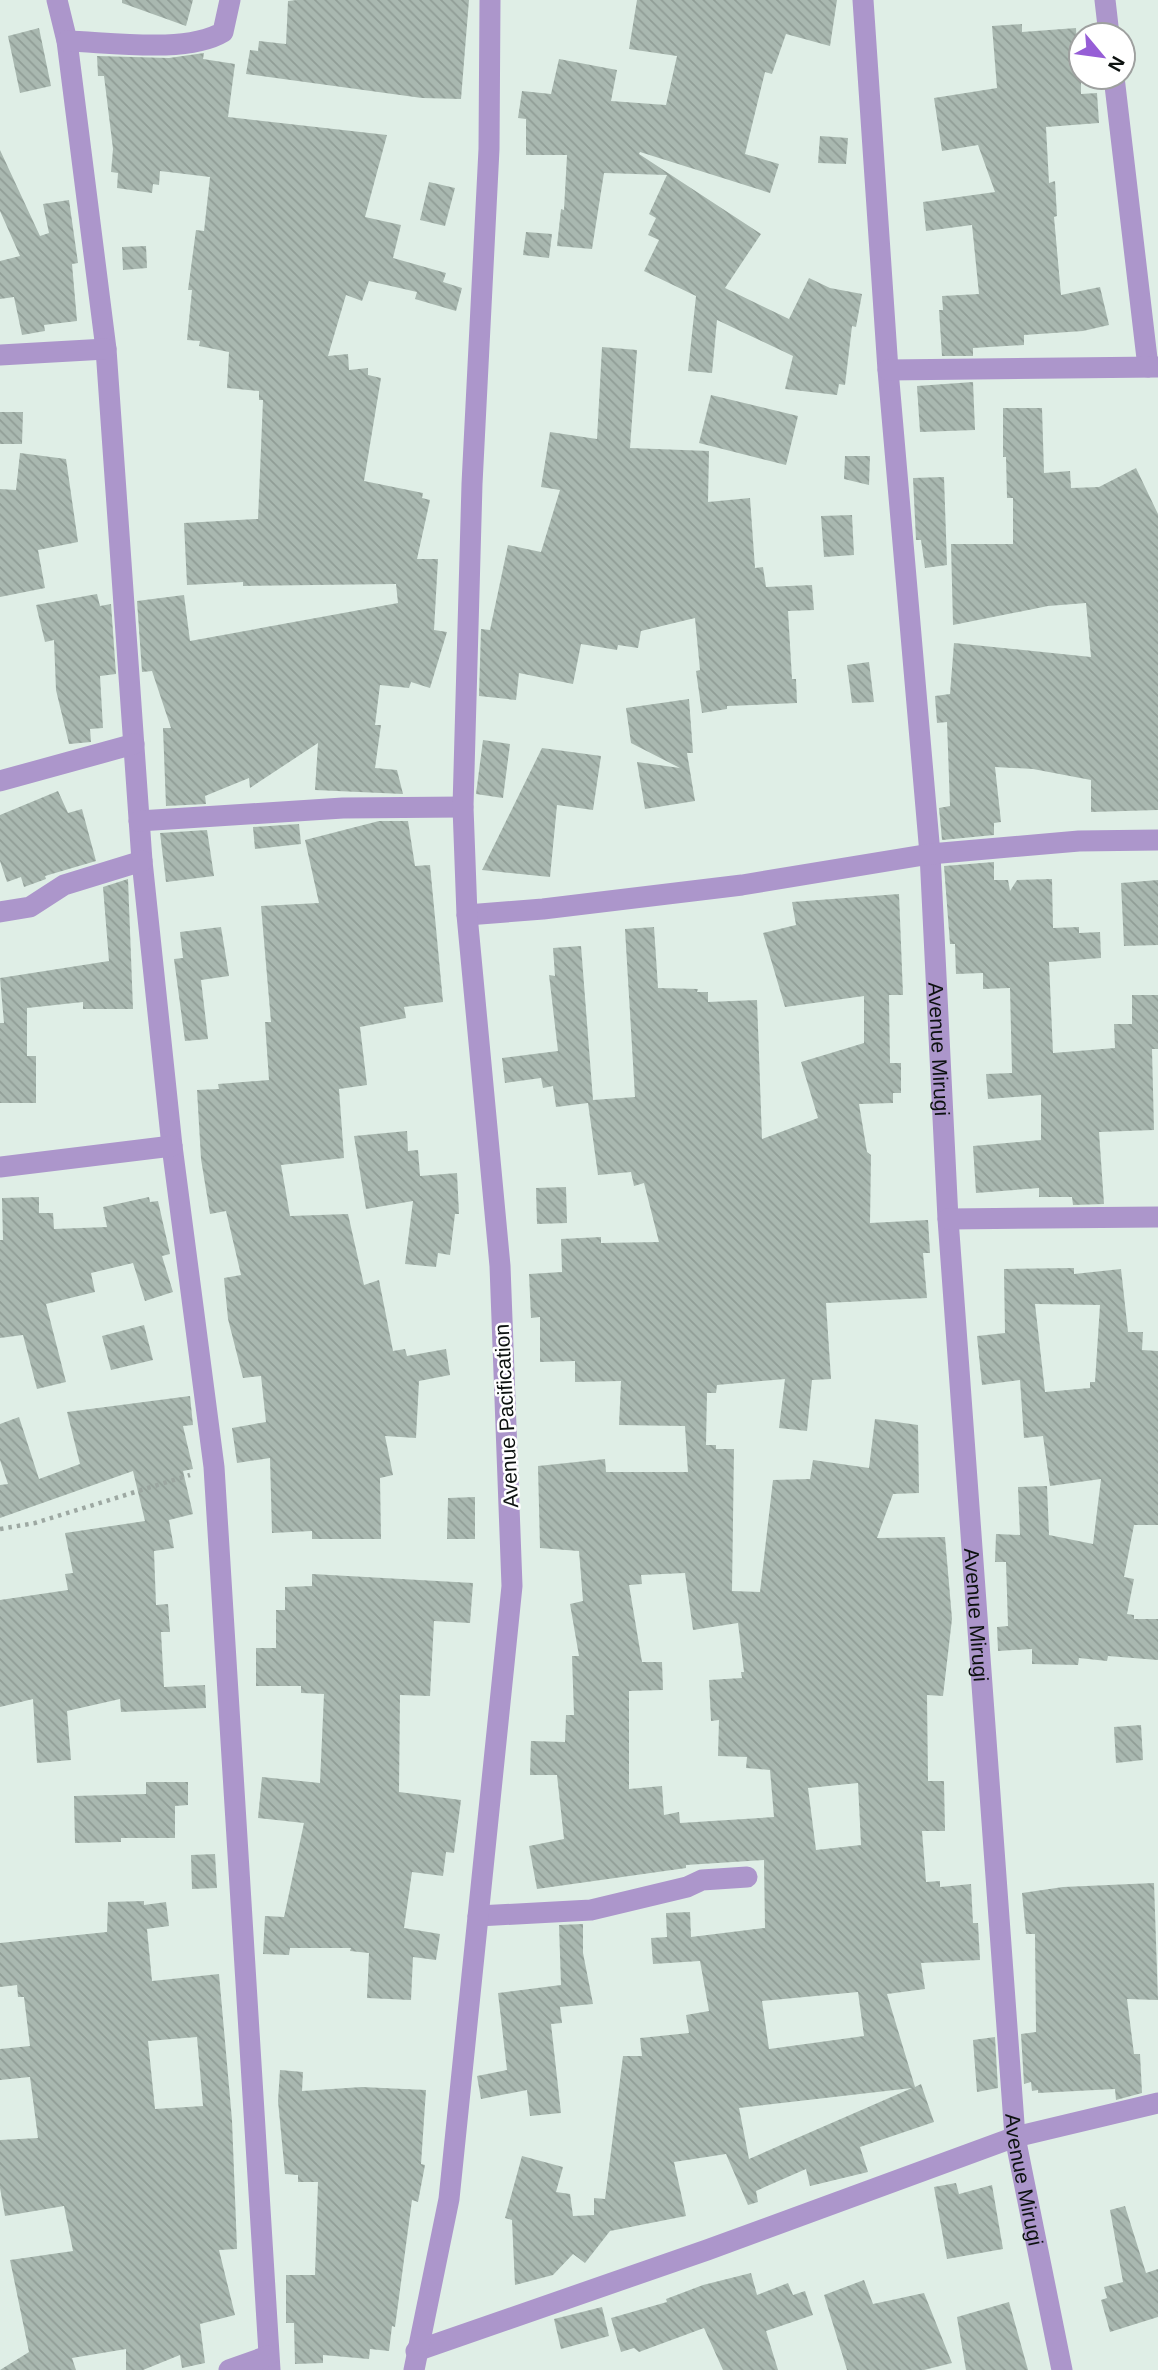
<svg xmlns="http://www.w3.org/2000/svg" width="1158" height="2370" viewBox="0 0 1158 2370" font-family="Helvetica,sans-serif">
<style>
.building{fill:url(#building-back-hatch);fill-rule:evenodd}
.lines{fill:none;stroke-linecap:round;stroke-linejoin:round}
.path{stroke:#9da8a2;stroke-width:4.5;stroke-dasharray:3.5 5;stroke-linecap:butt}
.minor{stroke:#ac96cb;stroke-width:21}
.labels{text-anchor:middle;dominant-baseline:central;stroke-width:5;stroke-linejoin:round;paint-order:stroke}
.street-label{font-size:21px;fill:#0d1210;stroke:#fff}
</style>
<defs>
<pattern id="building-back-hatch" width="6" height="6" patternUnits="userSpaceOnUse" patternTransform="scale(1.75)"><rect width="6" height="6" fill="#a9b8b0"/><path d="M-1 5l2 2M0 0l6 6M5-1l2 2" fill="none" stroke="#909d96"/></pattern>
</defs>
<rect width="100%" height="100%" fill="#dfeee6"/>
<g class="building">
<path d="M122 0H193L186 26 122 3Z"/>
<path d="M297 0H469L461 99 422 98 246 74 250 50 258 51 259 41 286 44 288 1Z"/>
<path d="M637 0H837L830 46 786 34 772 74 765 72 745 154 779 164 770 193 640 152 639 154 761 234 725 288 789 319 809 278 830 288 862 294 856 327 852 326 845 385 839 384 837 395 785 389 793 356 717 320 712 373 688 371 696 296 644 271 659 240 648 235 656 218 649 214 667 175 604 173 592 249 557 246 561 209 564 210 567 155H526V119L518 118 522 91 551 94 559 59 617 70 611 101 666 105 677 56 629 49Z"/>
<path d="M1022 24V32L1076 28 1077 49H1081V94L1097 93 1099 123 1046 127 1049 183 1055 181 1057 216 1054 217 1061 295 1100 287 1109 325 1083 331 1024 335V345L973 348V356H942L939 310H943L942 296 979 294 972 225 926 231 923 202 995 192 978 145 942 151 934 98 997 88 992 26Z"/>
<path d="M39 28 51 86 20 93 8 36Z"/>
<path d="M204 53 203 59 235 64 228 117 387 135 365 217 401 225 393 258 446 273 443 282 462 288 456 311 415 299 417 292 369 281 362 301 346 295 328 356 348 354 349 370 368 368V375L381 378 364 481 423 493 422 498 430 500 417 559H438L434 630 447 632 430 688 411 682 409 688 380 685 375 725H381L375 768 397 770 403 794 315 790 318 743 250 788 249 778 205 796 206 804 166 806 163 728H171L152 671 142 672 137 601 184 595 190 641 398 603 396 584 243 586V582L187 585 184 523 258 519 263 400H259V391L227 388 229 352 199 346 200 341 187 340 192 290H188L196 230 204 231 210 177 160 171 159 185 153 184 152 193 117 188 118 173 111 172 113 149 104 76H98L97 56 169 58Z"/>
<path d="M820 136 848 138 846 164 818 163Z"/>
<path d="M0 150 40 236 49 233 43 204 69 200 78 263 72 264 77 321 44 325 45 331 22 335 14 297 0 299V261L20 256 0 211Z"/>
<path d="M429 182 455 188 445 226 420 220Z"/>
<path d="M526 232 552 234 549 258 523 255Z"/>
<path d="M146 246 147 268 123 270 122 247Z"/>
<path d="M602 347 637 350 630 448 709 451 708 502 750 498 755 568 763 567 766 587 812 585 814 610 788 611 792 679H796L797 703 727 706V709L702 713 696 671 700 670 695 618 641 631 638 648 618 645 617 650 581 644 573 684 519 673 516 700 479 696 481 629 490 630 508 545 541 552 560 490 541 487 550 432 597 439Z"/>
<path d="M973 382 975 430 920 432 917 386Z"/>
<path d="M711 395 798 416 786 465 699 443Z"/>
<path d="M1003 408H1042L1044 473 1070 471 1071 488 1099 487 1136 468 1158 514V810L1091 812V780L1033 769 995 767 1001 822 994 823V835L942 840 939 808 950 806 947 722 937 723 935 696 950 694 954 643 1091 657 1086 603 1048 606 953 625 951 544H1013V498H1007L1006 457H1003Z"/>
<path d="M0 412H23L22 444H0Z"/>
<path d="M20 453 66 459 78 542 38 550 45 588 0 597V489L16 490Z"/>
<path d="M845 456H870L869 485 844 479Z"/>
<path d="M944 477 947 565 925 568 921 540H916L913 478Z"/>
<path d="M852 515 854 555 824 557 821 516Z"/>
<path d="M97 594 100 606 111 604 116 674 100 676 103 728 90 729 91 742 69 744 56 690 54 640 45 642 36 605Z"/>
<path d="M869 662 874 702 852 703 847 665Z"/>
<path d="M689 699 693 753H687L695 801 645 809 637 762 680 768 631 743 626 708Z"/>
<path d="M483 740 510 744 503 798 476 794Z"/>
<path d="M542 748 601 756 593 810 557 805 550 877 482 870Z"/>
<path d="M58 791 68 813 82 809 96 861 45 876 46 879 24 887 21 877 7 882 0 861V815Z"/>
<path d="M379 821H408L415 866 430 865 443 1002 404 1007 406 1018 360 1027 367 1085 339 1089 344 1158 281 1165 290 1216 348 1214 364 1285 379 1280 393 1351 405 1349 407 1356 446 1349 450 1375 419 1381 416 1438 385 1436 393 1475 380 1478 381 1539H312V1531L272 1533 270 1458 237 1463 232 1428 266 1422 261 1376 243 1378 228 1319 224 1278 241 1275 226 1211 210 1214 201 1159 197 1090 219 1089 218 1084 269 1080 265 1022H271L261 906 319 903 305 840Z"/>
<path d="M299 824 301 844 255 849 253 827Z"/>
<path d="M207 830 214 876 166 882 160 833Z"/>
<path d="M994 862V880H1008L1010 891 1017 880 1052 879 1053 928 1079 927V933L1100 932 1101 958 1049 962 1053 1053 1115 1048 1114 1024H1132V995H1158V1049H1152L1154 1130 1099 1132 1104 1204 1073 1205 1072 1197H1039V1188L976 1193 973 1146 1041 1140V1095L988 1099 986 1074 1012 1073 1010 988 983 989V973L956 974 955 944H950L944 866Z"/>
<path d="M128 879 133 1009H83V1002L27 1008V1056H36V1103H0V1023H4L0 978 109 961 103 887Z"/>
<path d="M1158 880V945L1124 946 1121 883Z"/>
<path d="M899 894 903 995H889L890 1063H901V1093H893V1103L859 1104 867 1152 871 1155 870 1223 928 1220 930 1253H923L927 1298 826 1303 831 1379 812 1380 807 1431 779 1428 785 1379 717 1385 716 1393H707L706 1445H716V1449H734L732 1591 760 1592 773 1480 810 1479 813 1460 869 1468 875 1419 918 1425 919 1493 893 1494 877 1538 945 1537 952 1619 943 1696 927 1695 928 1781H944L945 1831H922L926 1882 940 1881V1887L971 1884 973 1923H978L980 1960 921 1963 925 1989 887 1994 915 2087 921 2084 934 2122 860 2147 868 2172 810 2186 806 2169 756 2191 758 2202 748 2205 726 2154 674 2162 686 2216 610 2231 585 2263 573 2254 553 2275 515 2285 512 2220 505 2218 522 2156 563 2167 556 2192 570 2194 573 2216 594 2215V2198L605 2199 623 2056H642L640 2038 689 2033 686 2015 709 2011 700 1961 653 1964 651 1938 667 1937 666 1913 690 1912 691 1937 765 1928 764 1860 686 1865V1868L537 1889 529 1846 564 1839 557 1775H530L531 1741 565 1742 566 1715H574L572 1656H579L570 1604 583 1601 579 1551 540 1548 538 1466 605 1459 606 1472H688L685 1426 619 1425 621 1381 575 1382V1361L540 1362V1317L531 1318 529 1274 562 1272 561 1239 601 1237V1243L659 1242 644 1183 634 1186 631 1172 598 1175 588 1103 556 1107 553 1086 543 1088 541 1078 505 1083 502 1058 558 1051 549 975 555 976 553 948 581 946 593 1100 635 1097 625 929 654 927 658 988 698 989 697 992H708V1002L757 1000 762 1139 818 1118 801 1062 864 1043V996L785 1007 763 933 796 925 792 902ZM685 1573 693 1630 738 1623 744 1672H741L742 1678 709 1680 711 1721 719 1720 718 1756 747 1757 746 1768 770 1770 774 1817 680 1823 679 1812 664 1815 662 1786 629 1789V1691L663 1690 662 1662H642L629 1585 642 1584 641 1575ZM858 1783 861 1845 816 1850 808 1788ZM858 1992 864 2036 769 2049 762 2001ZM912 2088 749 2159 739 2108Z"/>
<path d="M221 927 229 976 201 980 208 1039 185 1041 174 959 183 958 180 932Z"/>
<path d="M407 1131 408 1151 418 1150 420 1176 457 1173 459 1214H455L450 1255 438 1253 436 1267 405 1264 413 1201 366 1209 354 1136Z"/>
<path d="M566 1187 567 1223 537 1224 536 1188Z"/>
<path d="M39 1197V1213H53L54 1229 107 1227 103 1207 149 1197 150 1202 158 1201 170 1254 162 1256 173 1292 145 1301 133 1263 91 1273 95 1292 46 1304 66 1382 37 1389 23 1335 0 1338V1240H3L2 1198Z"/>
<path d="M1074 1268V1274L1121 1269 1128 1332H1143L1142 1350 1158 1351V1525H1134L1124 1577 1134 1579 1127 1614 1134 1615V1619H1158V1660L1108 1656 1107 1661 1079 1658 1078 1665 1032 1664V1649L998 1651 997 1627 1008 1626 1006 1562H995L996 1534 1020 1535 1018 1487 1047 1486 1049 1535 1093 1544 1101 1479 1050 1486 1043 1436 1024 1438 1020 1380 982 1385 977 1336 1005 1333 1004 1269ZM1035 1304 1100 1305 1095 1382H1090V1388L1045 1392Z"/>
<path d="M144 1325 153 1360 111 1370 102 1336Z"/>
<path d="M190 1396 193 1425 183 1426 193 1469 183 1471 193 1514 169 1520 174 1548 154 1551 156 1605 168 1604 170 1632H161L164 1687 205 1685 206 1708 121 1712 120 1699 67 1711 71 1760 37 1763 33 1699 0 1707V1600L68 1590 65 1574 73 1573 65 1533 145 1521 133 1471 0 1518V1485L8 1484 0 1460V1424L19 1417 39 1479 80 1464 67 1412Z"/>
<path d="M475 1497V1539H447L448 1498Z"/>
<path d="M312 1574 473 1583 470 1623 434 1621 430 1696 400 1695 399 1792 461 1800 454 1853 446 1852 443 1876 412 1872 404 1928 440 1934 436 1960 413 1957 411 2000 367 1998 369 1953 350 1951 351 1948H290L289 1955 263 1954 265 1916 284 1917 304 1823 258 1818 262 1777 320 1783 324 1694 301 1693V1686H256V1648H276V1610H285V1587L312 1586Z"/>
<path d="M1141 1725 1143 1760 1116 1763 1114 1727Z"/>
<path d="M146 1782H188V1805L175 1806V1838H121V1842L75 1843 74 1796 146 1794Z"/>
<path d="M215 1854 217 1888 192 1889 191 1855Z"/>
<path d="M1154 1883 1158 2000 1127 1999 1134 2054H1140L1142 2093 1116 2100 1115 2089 1038 2093V2090L1032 2091 1031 2082 1024 2084 1021 2034 1036 2032 1035 1934H1026L1022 1893 1063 1887Z"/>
<path d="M144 1901V1905L166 1902 169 1926 147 1929 152 1981 219 1974 232 2120 237 2249 219 2250 235 2315 200 2324 205 2363 182 2368 180 2355 143 2370H126V2349L72 2358 76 2370H0L29 2352 10 2260 73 2251 64 2206 5 2216 0 2188V2140L38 2138 30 2077 0 2080V2049L30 2046 24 1997H18L17 1985 0 1987V1943L107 1932 108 1902ZM197 2037 203 2106 155 2109 148 2041Z"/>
<path d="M583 1924V1953L593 2004 560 2007 562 2023 551 2024 561 2113 530 2116 527 2090 481 2099 477 2076 507 2070 498 1993 561 1985 559 1925Z"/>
<path d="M995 2037 998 2088 977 2092 973 2040Z"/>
<path d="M280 2070 303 2072 302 2091 362 2087 426 2090 421 2164 425 2165 418 2202 412 2200 395 2327 392 2326 389 2351 370 2349 369 2359 323 2355V2363L295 2364 294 2323H286V2275H315L318 2182H298V2175L285 2174 278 2101Z"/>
<path d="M956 2183 959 2194 992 2185 1003 2249 947 2259 934 2187Z"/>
<path d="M1125 2206 1146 2273 1158 2269V2317L1110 2332 1101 2300 1107 2298 1104 2287 1123 2282 1110 2210Z"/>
<path d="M751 2273 757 2295 788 2283 793 2295 805 2291 813 2315 766 2331 778 2370H723L704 2328 639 2352 634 2348 621 2352 611 2318 667 2302 666 2299 703 2285Z"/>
<path d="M864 2280 873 2304 924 2293 952 2363 924 2370H847L824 2295Z"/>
<path d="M1009 2302 1028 2370H966L957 2317Z"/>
<path d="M602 2307 609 2336 561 2349 554 2319Z"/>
</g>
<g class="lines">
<path class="path" d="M0 1529 35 1523 190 1475"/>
<g class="minor">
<path d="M57 0 67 41 106 349 142 861 172 1146 214 1467 270 2370"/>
<path id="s1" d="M863 0 888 370 930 854 948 1219 1015 2137 1062 2370"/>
<path d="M1105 0 1109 35"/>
<path d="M67 41C108 42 187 54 223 32L230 0"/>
<path d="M1114 77 1148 367"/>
<path d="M0 355 106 349"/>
<path d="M888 370 1158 367"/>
<path d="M0 781 134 744"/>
<path d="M139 821 343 808 463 807"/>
<path d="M0 912 30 907 64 885 142 861"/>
<path d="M467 915 543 909 742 885 930 854 1079 841 1158 840"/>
<path d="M0 1167 172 1146"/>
<path d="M948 1219 1158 1217"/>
<path d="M478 1916 591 1910 687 1887 702 1880 747 1877"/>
<path d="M416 2351 707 2250 1015 2137 1158 2103"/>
<path d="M229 2370 268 2356"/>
<path d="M414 2370 449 2199 512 1586 500 1266 467 915 463 807 472 484 489 149 490 0"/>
</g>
</g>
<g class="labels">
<g class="street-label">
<text stroke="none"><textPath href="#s1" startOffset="1052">Avenue Mirugi</textPath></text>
<text transform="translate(506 1416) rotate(-93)">Avenue Pacification</text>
<text stroke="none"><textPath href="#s1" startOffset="1619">Avenue Mirugi</textPath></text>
<text stroke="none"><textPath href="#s1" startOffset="2186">Avenue Mirugi</textPath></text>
</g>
</g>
<g transform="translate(1102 56) rotate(119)"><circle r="33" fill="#ffffff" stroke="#9ea09f" stroke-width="2"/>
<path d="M0-5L12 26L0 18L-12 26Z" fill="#965ed6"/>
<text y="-10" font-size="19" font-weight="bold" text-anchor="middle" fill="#0d1210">N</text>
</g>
</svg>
